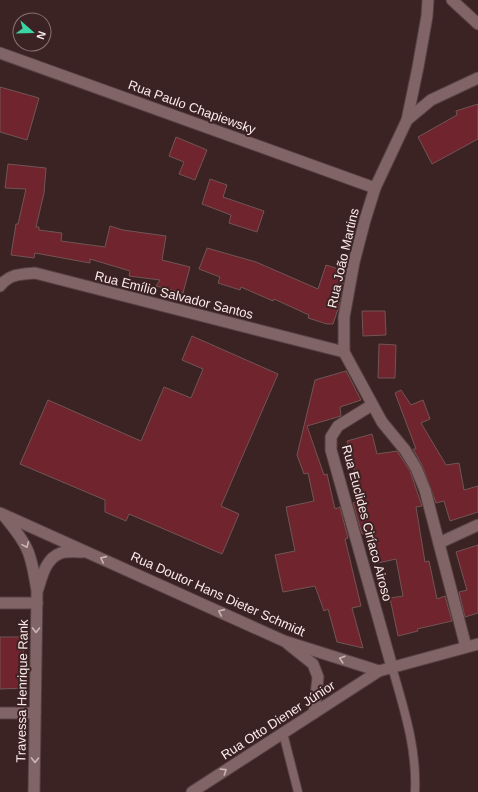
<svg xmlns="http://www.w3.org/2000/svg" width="478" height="792" viewBox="0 0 478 792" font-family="Helvetica,sans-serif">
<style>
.building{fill:#70242d;stroke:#715555}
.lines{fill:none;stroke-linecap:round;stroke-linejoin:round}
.service-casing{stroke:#564142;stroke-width:10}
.minor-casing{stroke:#564142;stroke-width:13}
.tertiary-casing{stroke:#564142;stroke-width:13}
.service{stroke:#816465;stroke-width:8}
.minor{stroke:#816465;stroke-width:11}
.tertiary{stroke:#816465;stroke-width:11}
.oneway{stroke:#cbb5b5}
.labels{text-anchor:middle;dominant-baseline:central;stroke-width:4;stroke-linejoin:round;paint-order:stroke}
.street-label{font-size:13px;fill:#fdebeb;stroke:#3b2223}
</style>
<rect width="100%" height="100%" fill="#3b2223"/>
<g class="building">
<path d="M0 87 39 98 27 140 0 132Z"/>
<path d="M478 104V139L432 164 418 137 457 115 456 111Z"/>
<path d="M176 137 207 150 195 180 179 174 184 162 169 156Z"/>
<path d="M8 164 46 168 44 193 36 227H39V230L62 233 61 241 105 247 110 226 123 230 166 236 162 260 190 267 183 293 156 286 160 280 129 276 130 271 90 259V263L35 253 34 258 11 255 16 224H18L26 189 5 188Z"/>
<path d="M210 179 227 185 223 197 264 211 257 232 229 223 231 215 202 204Z"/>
<path d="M207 248 256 262 318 289 326 265 345 271 339 306 333 324H327L308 318 309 315 274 299 273 301 241 287 240 290 218 283 220 277 199 269Z"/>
<path d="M362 311H385L386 335 363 336Z"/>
<path d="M192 336 278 374 221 506 239 514 222 554 129 514 126 521 105 512V500L20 464 48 400 141 441 164 387 191 398 203 369 182 360Z"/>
<path d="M379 344 396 345 395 378H378Z"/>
<path d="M346 371 361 400 340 407 341 416 307 426 324 475 327 474 335 509 340 507 348 538 345 539 361 606 352 608 363 648 337 642 328 609 324 611 315 586 283 592 275 555 295 551 286 507 314 501 308 473 304 474 297 455 315 380Z"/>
<path d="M401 390 411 405 423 400 430 419 421 423 446 465 459 463 464 490 478 486V512L450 521 444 501 436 503 422 465 413 449H416L395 393Z"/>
<path d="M372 434 377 454 397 451 410 471 422 506 416 507 425 562 429 561 437 599 445 596 452 621 417 629 418 631 398 636 390 598 403 596 396 559 378 563 371 531 362 534 353 503 362 500 347 441Z"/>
<path d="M478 545V613L465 617 459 592 467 590 456 552Z"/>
<path d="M0 637H23L25 688 0 689Z"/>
</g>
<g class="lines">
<defs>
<g id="service">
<path d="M392 667C404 709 417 748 415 792"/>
<path d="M283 733 298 792"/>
</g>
<g id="minor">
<path d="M428 0 427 16 418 67 407 120 375 188 365 220 354 262 344 317V352L382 422 405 450 416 468 425 490 466 647"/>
<path d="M452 0 478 24"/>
<path d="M0 53 375 188"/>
<path d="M407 120 431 100 478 78"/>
<path d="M0 286C9 274 21 274 35 273L344 352"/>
<path d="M372 405 338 426 331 437V450L392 667"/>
<path d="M439 543 478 525"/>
<path d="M0 603H37"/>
<path d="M0 713H35"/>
</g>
<g id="tertiary">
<path d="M0 513 284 641 379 671 478 644"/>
<path d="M4 516C29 546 31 553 37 591L34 792"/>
<path d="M38 589C42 576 46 558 61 553 67 551 77 552 83 552"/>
<path d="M288 644 313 664 318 677 314 713"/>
<path d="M192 792 379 671"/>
</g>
</defs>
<use href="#service" class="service-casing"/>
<use href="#minor" class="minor-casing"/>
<use href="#tertiary" class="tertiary-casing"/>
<use href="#service" class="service"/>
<use href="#minor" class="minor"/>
<use href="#tertiary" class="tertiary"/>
</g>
<defs><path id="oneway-chevron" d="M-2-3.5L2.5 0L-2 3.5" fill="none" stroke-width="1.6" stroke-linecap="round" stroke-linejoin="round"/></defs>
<g class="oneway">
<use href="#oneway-chevron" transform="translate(26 545) rotate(66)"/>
<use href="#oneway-chevron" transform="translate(103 559) rotate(-156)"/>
<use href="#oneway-chevron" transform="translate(221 612) rotate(-156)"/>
<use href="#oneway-chevron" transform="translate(36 630) rotate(91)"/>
<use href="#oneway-chevron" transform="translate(342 659) rotate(-163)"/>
<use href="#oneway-chevron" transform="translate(35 760) rotate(91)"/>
<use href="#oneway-chevron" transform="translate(224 771) rotate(-33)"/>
</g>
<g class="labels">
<g class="street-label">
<text transform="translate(192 107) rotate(20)">Rua Paulo Chapiewsky</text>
<text transform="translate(343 258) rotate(-77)">Rua João Martins</text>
<text transform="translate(174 295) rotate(14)">Rua Emílio Salvador Santos</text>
<text transform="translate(367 523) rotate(75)">Rua Euclides Ciríaco Airoso</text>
<text transform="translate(218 594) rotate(24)">Rua Doutor Hans Dieter Schmidt</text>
<text transform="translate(22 691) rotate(-89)">Travessa Henrique Rank</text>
<text transform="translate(278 720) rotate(-33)">Rua Otto Diener Júnior</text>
</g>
</g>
<g transform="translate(32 32) rotate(110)"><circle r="19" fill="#3b2223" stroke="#897273"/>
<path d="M0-3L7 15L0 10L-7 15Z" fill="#3bd4a4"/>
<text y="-6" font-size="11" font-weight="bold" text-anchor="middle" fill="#fdebeb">N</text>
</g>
</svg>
